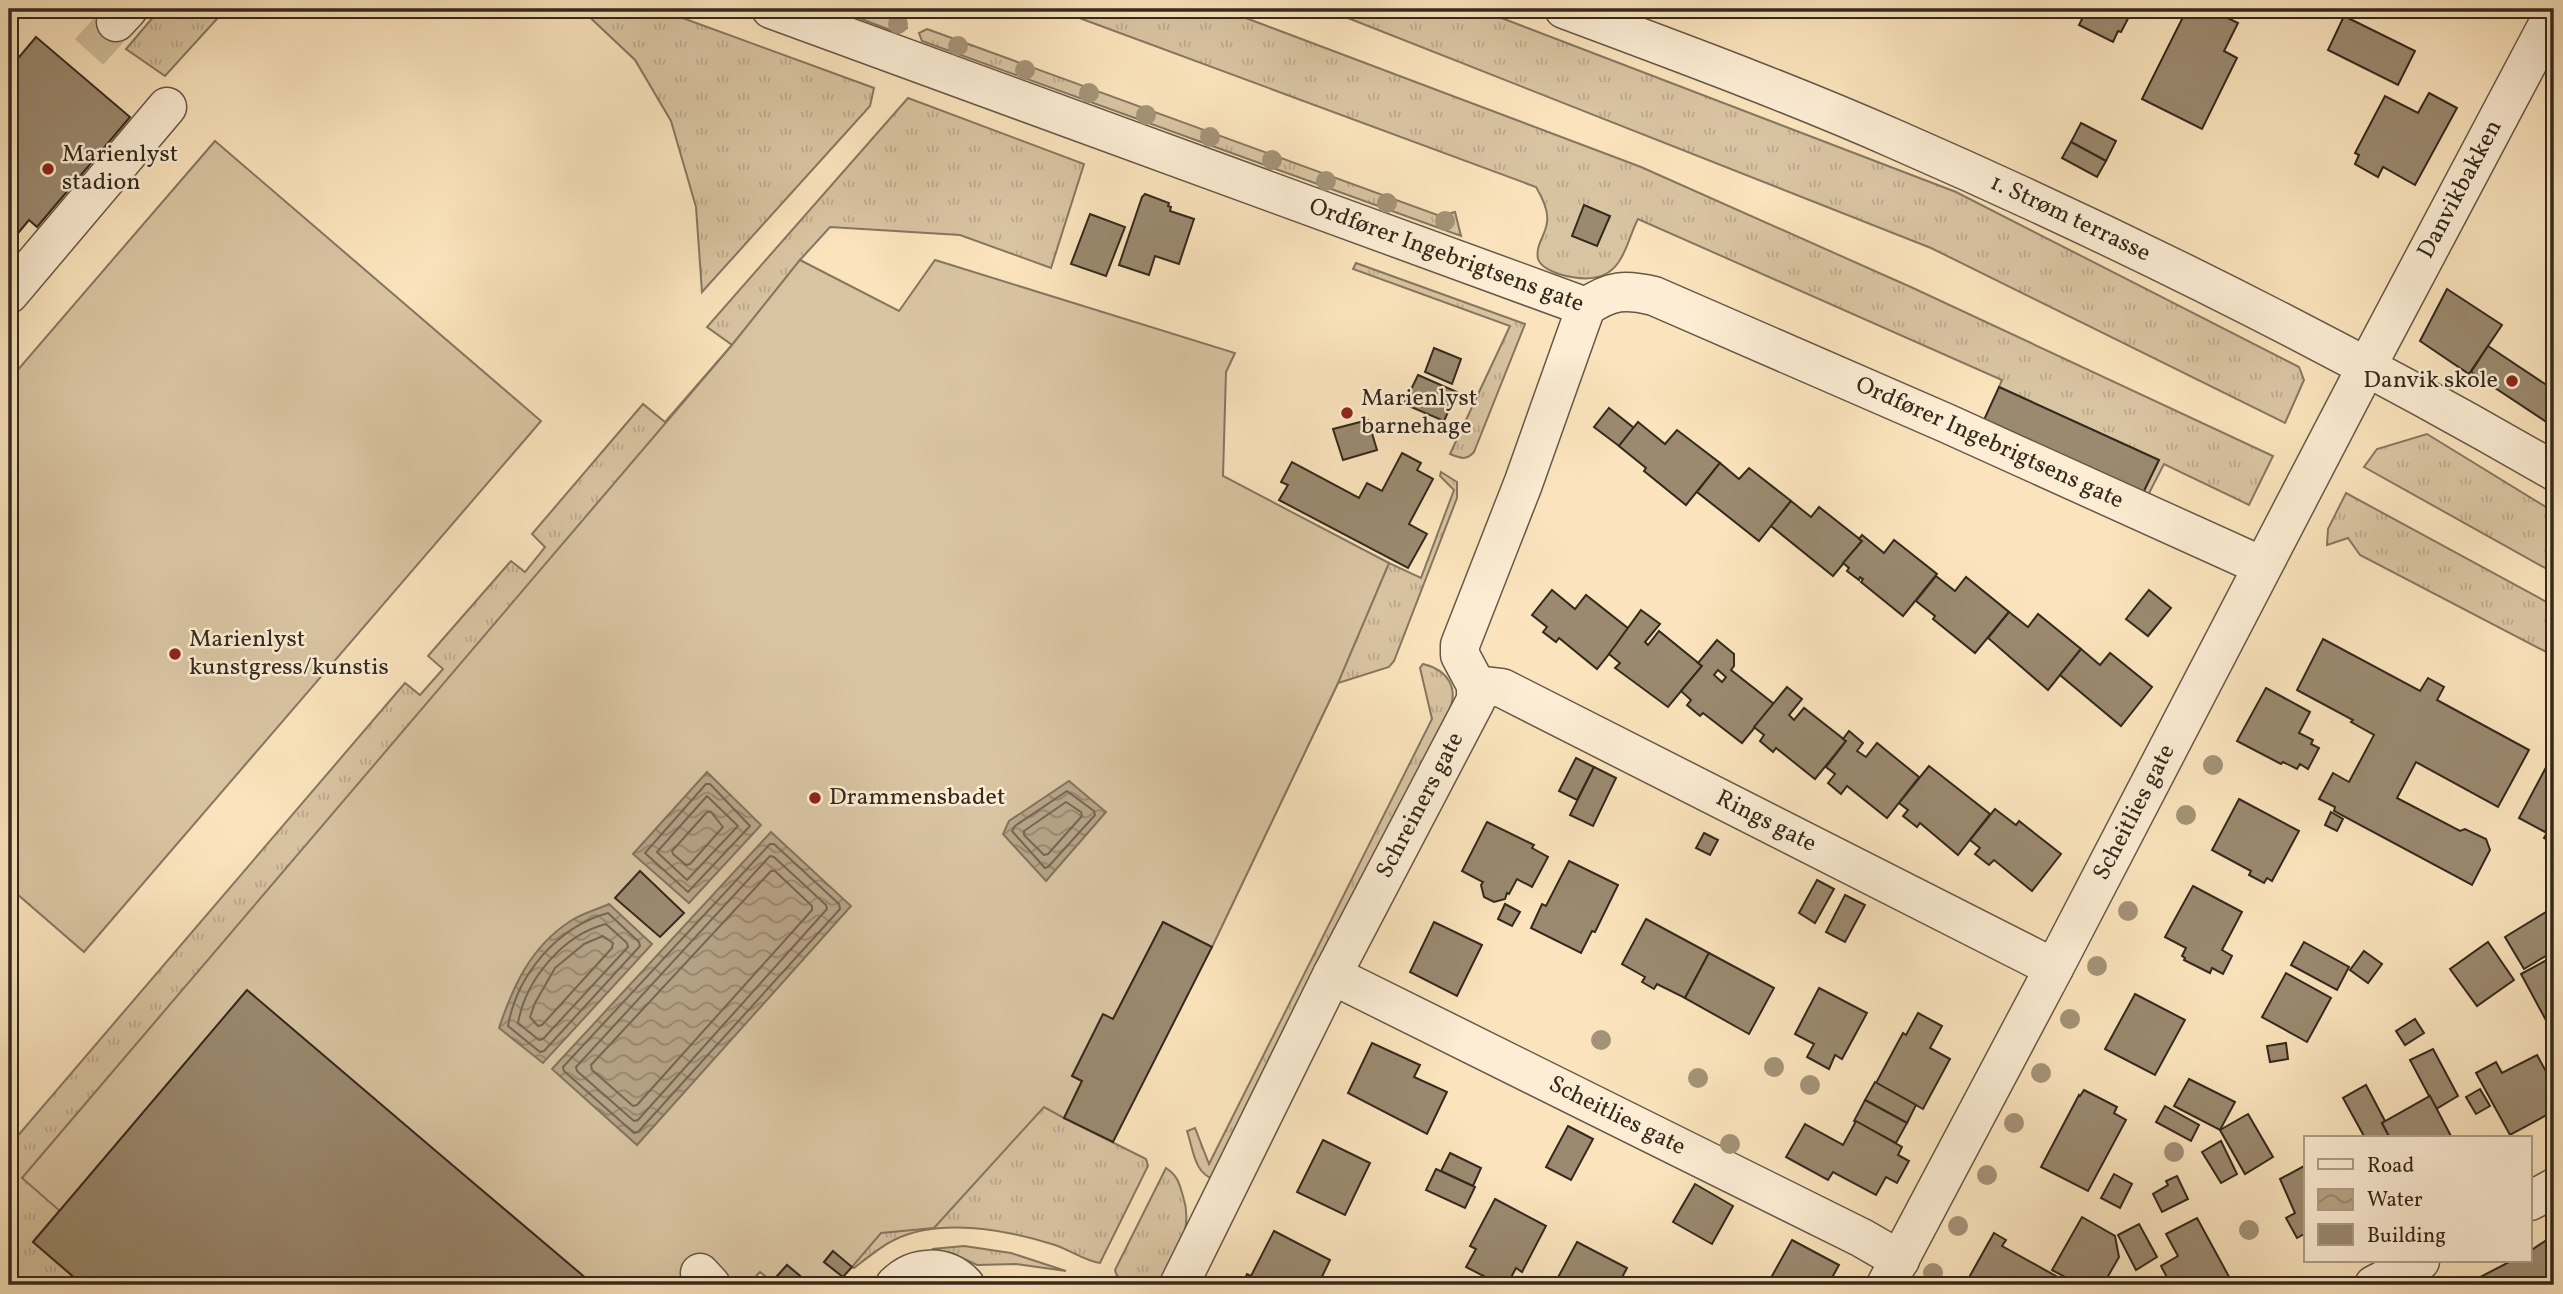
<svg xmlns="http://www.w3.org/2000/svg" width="2563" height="1294" viewBox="0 0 2563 1294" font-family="Vollkorn,serif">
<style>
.grass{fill:url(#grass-tufts);stroke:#867660;stroke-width:2}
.pitch{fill:#d9c4a2;stroke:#867660;stroke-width:2}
.water{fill:url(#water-waves);stroke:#83735d;stroke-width:2}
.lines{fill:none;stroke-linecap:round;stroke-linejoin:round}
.shore{stroke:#766652;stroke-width:2}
.building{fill:#9b8a70;stroke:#34291d;stroke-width:2;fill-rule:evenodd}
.minor-tunnel{stroke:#d3bf9d;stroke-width:38;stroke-dasharray:38 19;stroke-linecap:butt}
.minor-casing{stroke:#665845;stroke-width:41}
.minor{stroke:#fcedd4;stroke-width:38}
.tree{fill:#a49377}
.poi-dot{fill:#8f2418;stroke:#fcedd4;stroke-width:2.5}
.labels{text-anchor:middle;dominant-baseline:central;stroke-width:5;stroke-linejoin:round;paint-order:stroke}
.poi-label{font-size:24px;fill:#34291d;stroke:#fcedd4;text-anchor:start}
.street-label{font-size:24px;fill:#34291d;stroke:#fcedd4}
</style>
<defs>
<pattern id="grass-tufts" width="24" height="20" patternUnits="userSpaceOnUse" patternTransform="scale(1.75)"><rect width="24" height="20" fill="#d9c4a2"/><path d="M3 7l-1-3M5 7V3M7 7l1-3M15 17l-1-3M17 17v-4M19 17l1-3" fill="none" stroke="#bba88b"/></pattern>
<pattern id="water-waves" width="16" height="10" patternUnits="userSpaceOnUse" patternTransform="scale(1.75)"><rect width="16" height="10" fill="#b7a487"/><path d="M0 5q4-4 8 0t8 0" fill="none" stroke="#96866e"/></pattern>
</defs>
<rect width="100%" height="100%" fill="#fbe4bd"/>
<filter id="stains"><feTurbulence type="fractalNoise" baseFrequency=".00286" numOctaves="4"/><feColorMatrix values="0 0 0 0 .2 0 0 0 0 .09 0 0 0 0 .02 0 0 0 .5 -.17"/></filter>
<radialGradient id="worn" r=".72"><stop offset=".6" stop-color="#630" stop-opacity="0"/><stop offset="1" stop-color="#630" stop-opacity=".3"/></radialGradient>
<g class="grass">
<path d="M160 9H226L165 76 126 49Z"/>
<path d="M581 9H658L874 88 870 106 702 292 696 207 671 121 635 60Z"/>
<path d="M835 9H873L904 20 907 28 898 33Z"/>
<path d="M1055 9H1222L1641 167 1913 288 2273 456 2249 505 2164 464 2146 499 2141 497 2159 460 1999 387 2002 380 1638 219C1631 232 1627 251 1618 263 1604 283 1579 280 1559 274 1551 271 1541 267 1538 259 1535 245 1546 235 1547 222 1549 210 1542 197 1536 187Z"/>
<path d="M1325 9H1478L1956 192 2299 367 2304 380 2285 423 1931 248Z"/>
<path d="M927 29 1440 216 1455 212 1461 236 922 41 919 33Z"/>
<path d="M908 98 1084 164 1051 268 960 235 830 227 800 260 732 345 1347 660 1389 563 1421 578 1454 490 1440 476 1441 472 1457 482V498L1394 661 1389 667 1338 683 1212 947 1163 922 1072 1076 1082 1081 1064 1118 1146 1159 1148 1166 1100 1263C1085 1261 1070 1250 1055 1245 1008 1230 940 1217 894 1240 880 1247 867 1258 854 1268L832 1251 824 1262 843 1277 847 1285H811L787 1265 783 1269 247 990 33 1242 83 1285H9V1146L405 683 420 695 443 669 428 656 511 561 525 572 545 547 532 534 643 404 665 422 732 345 707 327Z"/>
<path d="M1356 263 1525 324 1474 452C1466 461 1460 458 1450 454L1510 326 1353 269Z"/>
<path d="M2427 434 2554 512V573L2364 467 2377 449Z"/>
<path d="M2346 493 2554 606V656L2360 555 2348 538 2327 545 2328 529Z"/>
<path d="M1423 664C1448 670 1459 688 1449 711L1214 1179C1194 1174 1193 1148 1187 1131L1195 1128 1209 1164 1432 719 1420 668Z"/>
<path d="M1166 1168C1178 1176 1179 1183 1183 1196 1194 1230 1177 1249 1162 1280L1156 1285H1137L1117 1276 1115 1270Z"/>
<path d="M964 1246 1011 1253 1066 1271 1016 1264 977 1265 954 1254 932 1249Z"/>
</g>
<g class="pitch">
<path d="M215 141 541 421 84 952 9 887V380Z"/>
<path d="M800 260 899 311 935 260 1235 353 1226 372 1223 476 1389 563 1338 683 1212 947 1163 922 1113 1019 1072 1076 1082 1081 1064 1118 1044 1107 934 1228 881 1233 852 1267 832 1252 824 1262 843 1277 837 1285H811L787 1265 772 1282 760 1272 748 1285H83L33 1242 60 1211 22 1178 732 345Z"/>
</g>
<g class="water">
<path d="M707 772 761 825 689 903 633 854Z"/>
<path d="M1069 781 1106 812 1046 881 1003 834 1009 821Z"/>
<path d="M771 832 851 906 637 1145 552 1069Z"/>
<path d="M609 904 652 944 543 1063 499 1028C513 986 531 947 569 922 580 914 596 910 609 904Z"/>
</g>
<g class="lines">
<g class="shore">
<path d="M706 784H710L750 826 688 892 645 853Z"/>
<path d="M1067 791 1094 811 1095 815 1048 867 1045 868 1012 831 1015 826Z"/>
<path d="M707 796 738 826 687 880 657 852Z"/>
<path d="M1066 802 1081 812 1082 816 1048 854 1044 855 1024 835V831Z"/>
<path d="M707 812H711L723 827 690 864 686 865 673 854 672 851Z"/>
<path d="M770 844H774L839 904 840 909 638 1132 634 1133 564 1071 563 1067Z"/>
<path d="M770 856 774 857 826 905 827 909 638 1120 634 1121 577 1071 576 1067Z"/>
<path d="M771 871H775L812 906V910L637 1105 633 1106 592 1070 591 1065Z"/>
<path d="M608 913 639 942 640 946 544 1051 540 1052 508 1026C517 975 557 927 608 913Z"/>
<path d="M606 924 627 943 628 947 543 1039 539 1040 518 1023C526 979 563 935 606 924Z"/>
<path d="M603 936 613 943 612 948 542 1025 538 1026 530 1017 535 1003 555 968 584 944Z"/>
</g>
</g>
<g class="building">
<path d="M2073 9H2133L2121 32 2118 31 2113 42 2079 25 2084 15Z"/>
<path d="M2187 9H2209L2238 23 2224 51 2237 58 2202 129 2142 99Z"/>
<path d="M2344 16 2415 51 2398 85 2328 50Z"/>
<path d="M36 37 130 117 37 227 29 220 9 244V69Z"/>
<path d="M2429 93 2457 108 2415 185 2383 167 2378 177 2355 164 2359 155 2355 153 2385 96 2418 113Z"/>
<path d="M2081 123 2116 141 2106 161 2071 142Z"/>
<path d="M2071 142 2106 161 2097 177 2062 158Z"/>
<path d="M1145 194 1169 203 1168 206 1171 207 1170 211 1194 219 1179 264 1155 256 1149 275 1119 265 1142 197Z"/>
<path d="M1584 205 1610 216 1597 246 1572 236Z"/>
<path d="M1090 214 1125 227 1106 276 1071 264Z"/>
<path d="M2447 289 2502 325 2469 374 2420 341Z"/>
<path d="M2488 346 2554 390V427L2471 372Z"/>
<path d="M1434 348 1461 359 1452 384 1425 372Z"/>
<path d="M1418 375 1457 392 1444 421 1404 404Z"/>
<path d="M1999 387 2159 460 2141 497 1983 422Z"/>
<path d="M1609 408 1634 428 1619 446 1594 427Z"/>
<path d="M1368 420 1377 450 1343 460 1333 429Z"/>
<path d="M1638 422 1665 444 1677 430 1720 463 1686 505 1644 471 1646 468 1619 446Z"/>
<path d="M1402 453 1421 463 1417 470 1433 479 1409 524 1427 534 1408 568 1279 500 1288 485 1281 482 1292 462 1359 498 1367 483 1382 491Z"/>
<path d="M1720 463 1739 479 1749 468 1791 501 1759 541 1697 492Z"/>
<path d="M1791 501 1811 517 1819 507 1862 541 1833 576 1771 526Z"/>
<path d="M1862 535 1884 553 1894 540 1937 574 1903 616 1861 582 1863 579 1860 577 1859 580 1847 571 1849 568 1843 563 1862 541 1859 539Z"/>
<path d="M1936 576 1955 591 1966 577 2009 612 1975 653 1933 619 1935 616 1916 601Z"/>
<path d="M1552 590 1575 609 1586 595 1629 629 1597 669 1559 638 1556 642 1543 632 1547 627 1532 615Z"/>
<path d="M2149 590 2171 608 2148 636 2126 619Z"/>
<path d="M1641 610 1660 624 1645 642 1648 645 1659 631 1702 666 1668 707 1615 668 1620 663 1609 654Z"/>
<path d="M2009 612 2028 627 2038 614 2081 649 2048 690 1988 638Z"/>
<path d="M2323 639 2420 691 2428 678 2444 687 2437 700 2529 750 2498 807 2416 762 2397 798 2460 831 2465 829 2486 839 2490 850 2472 885 2334 811 2335 807 2319 799 2333 773 2349 782 2374 735 2351 722 2353 720 2297 690Z"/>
<path d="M1717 640 1734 654V666L1731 670 1774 704 1742 743 1703 713 1700 716 1687 705 1691 700 1681 691 1702 666 1698 663ZM1718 670 1726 677 1722 682 1714 675Z"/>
<path d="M2081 649 2100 665 2110 653 2152 687 2121 726 2060 675Z"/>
<path d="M1787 687 1802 699 1789 715 1794 720 1804 708 1846 741 1815 779 1776 748 1773 752 1760 741 1764 735 1754 727Z"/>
<path d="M2266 688 2310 712 2299 733 2313 740 2311 744 2319 748 2308 769 2300 764 2297 769 2283 762 2281 764 2237 741Z"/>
<path d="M1849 731 1863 743 1857 751 1866 757 1877 743 1919 777 1887 818 1847 786 1841 794 1828 783 1835 774 1826 767 1846 741 1843 739Z"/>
<path d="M1576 758 1594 767 1577 800 1559 791Z"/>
<path d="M2551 758 2554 760V844L2544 838 2547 833 2519 818Z"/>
<path d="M1929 766 1990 814 1958 855 1920 823 1917 827 1903 816 1908 810 1899 803Z"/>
<path d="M1594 767 1616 778 1593 826 1570 815Z"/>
<path d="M2239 799 2299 831 2272 881 2267 878 2264 883 2249 875 2251 871 2212 850Z"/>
<path d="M1995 809 2016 825 2019 821 2061 854 2032 891 1994 860 1989 865 1975 854 1980 848 1970 840Z"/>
<path d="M2331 812 2343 819 2337 831 2325 825Z"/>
<path d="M1487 822 1534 845 1532 848 1548 857 1532 887 1517 879 1509 894 1507 893 1505 899 1494 902 1484 897 1481 885 1483 882 1462 871Z"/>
<path d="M1704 833 1718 840 1710 855 1696 848Z"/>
<path d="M1569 861 1618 885 1595 932 1592 931 1581 953 1531 928 1542 904 1546 906Z"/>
<path d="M640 871 684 913 660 937 615 898Z"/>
<path d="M1817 880 1834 889 1815 923 1799 913Z"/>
<path d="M2193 886 2242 912 2222 950 2232 956 2223 974 2212 968 2210 973 2184 960 2185 958 2182 956 2186 948 2165 937Z"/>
<path d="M1845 895 1865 905 1845 942 1826 932Z"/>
<path d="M1505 904 1520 912 1512 926 1498 919Z"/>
<path d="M2554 907V951L2524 969 2505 937Z"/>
<path d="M1646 919 1709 953 1685 998 1657 984 1654 989 1642 982 1645 977 1622 964Z"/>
<path d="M1163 922 1212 947 1113 1142 1064 1118 1082 1081 1072 1076 1103 1014 1113 1019Z"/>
<path d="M1434 922 1482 945 1457 996 1410 972Z"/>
<path d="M2304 942 2349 967 2337 990 2291 965Z"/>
<path d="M2488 942 2514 980 2477 1006 2450 969Z"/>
<path d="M2364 951 2382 964 2368 983 2350 970Z"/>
<path d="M1709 953 1774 988 1749 1034 1685 998Z"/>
<path d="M2554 956V1020L2548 1024 2521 974Z"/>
<path d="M2286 973 2331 998 2307 1042 2262 1017Z"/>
<path d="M1819 988 1867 1013 1842 1059 1835 1055 1829 1069 1807 1057 1814 1044 1795 1034Z"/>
<path d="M247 990 437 1152 594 1285H83L33 1242Z"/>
<path d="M2135 994 2185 1020 2155 1075 2105 1049Z"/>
<path d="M1918 1013 1942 1026 1930 1048 1950 1059 1923 1109 1876 1083 1903 1033 1906 1035Z"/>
<path d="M2415 1019 2424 1033 2405 1045 2396 1031Z"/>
<path d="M1372 1043 1420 1065 1414 1077 1447 1092 1427 1134 1348 1093Z"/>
<path d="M2286 1043 2288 1059 2270 1062 2267 1046Z"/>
<path d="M2433 1049 2458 1096 2436 1109 2410 1060Z"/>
<path d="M2537 1055 2554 1086V1111L2510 1135 2476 1073 2496 1062 2502 1073Z"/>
<path d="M2189 1079 2235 1102 2220 1130 2174 1106Z"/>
<path d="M1875 1082 1916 1105 1907 1123 1865 1100Z"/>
<path d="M2366 1085 2385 1121 2382 1123 2390 1138H2365L2343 1098Z"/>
<path d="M2480 1089 2490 1106 2476 1114 2466 1097Z"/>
<path d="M2084 1090 2117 1107 2114 1113 2126 1120 2088 1191 2041 1167 2079 1095 2080 1096Z"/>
<path d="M2430 1096 2452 1138H2390L2382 1123Z"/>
<path d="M1865 1100 1907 1123 1896 1143 1854 1121Z"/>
<path d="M2165 1106 2199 1125 2191 1141 2156 1122Z"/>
<path d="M2248 1114 2273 1157 2245 1174 2220 1130Z"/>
<path d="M1856 1121 1902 1147 1898 1155 1909 1161 1897 1183 1886 1177 1876 1195 1833 1172 1828 1180 1786 1157 1805 1124 1843 1145Z"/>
<path d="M1568 1126 1593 1139 1571 1180 1546 1167Z"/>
<path d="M1323 1140 1370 1163 1345 1215 1297 1192Z"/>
<path d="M2221 1141 2237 1174 2221 1183 2202 1152Z"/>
<path d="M1450 1153 1481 1168 1473 1186 1441 1171Z"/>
<path d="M2306 1165V1233L2297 1238 2286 1218 2295 1213 2280 1179Z"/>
<path d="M1436 1169 1475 1187 1465 1208 1426 1190Z"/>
<path d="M2114 1174 2132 1184 2120 1208 2101 1198Z"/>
<path d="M2177 1176 2188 1199 2162 1212 2153 1194 2168 1185 2166 1181Z"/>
<path d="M1695 1184 1733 1206 1712 1244 1673 1222Z"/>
<path d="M1495 1199 1546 1226 1522 1272 1516 1268 1507 1285H1501L1466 1267 1476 1249 1470 1246Z"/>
<path d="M2082 1217 2115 1236 2119 1257 2103 1285H2080L2052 1270Z"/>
<path d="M2197 1218 2233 1284 2171 1285 2161 1266 2178 1256 2166 1234Z"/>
<path d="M2139 1224 2157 1257 2136 1270 2118 1235Z"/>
<path d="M1274 1231 1330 1260 1318 1285H1242L1247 1274 1251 1276Z"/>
<path d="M1994 1233 2006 1240 2002 1246 2072 1285H1974L1967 1281Z"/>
<path d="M2554 1235V1285H2465L2511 1261H2530V1251Z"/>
<path d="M1792 1240 1839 1265 1828 1285H1767Z"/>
<path d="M1577 1242 1627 1268 1618 1285H1554Z"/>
<path d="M833 1251 852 1267 843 1277 824 1262Z"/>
<path d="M787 1265 811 1285H769Z"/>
</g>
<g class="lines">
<path class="minor-tunnel" d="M89 52 116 22"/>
<defs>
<g id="minor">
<path id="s1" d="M771 9 1586 307"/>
<path id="s2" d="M1564 9C1676 51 1788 92 1897 140 2122 238 2341 348 2554 471"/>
<path d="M116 22 128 9"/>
<path d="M9 294 167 107"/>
<path id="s3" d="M1586 307C1611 290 1625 289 1654 296L1946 423 2262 566"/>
<path id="s4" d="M1476 685 1502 688 2054 968"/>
<path id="s5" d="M1332 975 1862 1238 1900 1260"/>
<path d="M2530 1201 2554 1188"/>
<path d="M700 1273 711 1285"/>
<path d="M895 1285C915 1265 945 1264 965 1285"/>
<path id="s6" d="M1179 1285 1332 975 1476 700V685L1460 655V645L1523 484 1586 307"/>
<path id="s7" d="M1886 1285 2054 968 2367 366 2554 13"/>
<path d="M2374 1285 2420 1261"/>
</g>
</defs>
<use href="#minor" class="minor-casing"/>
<use href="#minor" class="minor"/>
</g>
<g class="tree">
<circle cx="898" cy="24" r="10"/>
<circle cx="958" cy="46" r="10"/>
<circle cx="1025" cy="70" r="10"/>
<circle cx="1089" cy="93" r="10"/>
<circle cx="1146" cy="115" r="10"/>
<circle cx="1210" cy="137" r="10"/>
<circle cx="1272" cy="160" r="10"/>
<circle cx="1326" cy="181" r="10"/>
<circle cx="1387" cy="203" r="10"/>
<circle cx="1445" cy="221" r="10"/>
<circle cx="2213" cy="765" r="10"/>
<circle cx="2186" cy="815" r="10"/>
<circle cx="2128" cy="911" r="10"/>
<circle cx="2097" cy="966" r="10"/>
<circle cx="2070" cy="1019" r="10"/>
<circle cx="1601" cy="1040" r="10"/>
<circle cx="1774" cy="1067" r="10"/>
<circle cx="2041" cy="1073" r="10"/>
<circle cx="1698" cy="1078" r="10"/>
<circle cx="1810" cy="1085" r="10"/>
<circle cx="2014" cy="1123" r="10"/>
<circle cx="1730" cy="1144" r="10"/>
<circle cx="2174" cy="1152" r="10"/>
<circle cx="1987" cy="1175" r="10"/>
<circle cx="1958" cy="1226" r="10"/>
<circle cx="2249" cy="1230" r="10"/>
<circle cx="1933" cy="1273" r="10"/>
</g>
<g class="poi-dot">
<circle cx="48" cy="169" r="7"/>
<circle cx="2512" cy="381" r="7"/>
<circle cx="1347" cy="413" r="7"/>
<circle cx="175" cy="654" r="7"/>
<circle cx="815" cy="798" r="7"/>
</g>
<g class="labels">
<g class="poi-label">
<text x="62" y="155">Marienlyst<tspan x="62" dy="28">stadion</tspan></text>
<text x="2498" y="381" text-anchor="end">Danvik skole</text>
<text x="1361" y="399">Marienlyst<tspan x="1361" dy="28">barnehage</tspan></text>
<text x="189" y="640">Marienlyst<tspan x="189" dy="28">kunstgress/kunstis</tspan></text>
<text x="829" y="798">Drammensbadet</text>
</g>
<g class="street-label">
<text stroke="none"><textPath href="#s7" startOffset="1237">Danvikbakken</textPath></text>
<text stroke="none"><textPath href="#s2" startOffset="548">1. Strøm terrasse</textPath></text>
<text stroke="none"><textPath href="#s1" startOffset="719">Ordfører Ingebrigtsens gate</textPath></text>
<text stroke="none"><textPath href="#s3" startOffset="438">Ordfører Ingebrigtsens gate</textPath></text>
<text stroke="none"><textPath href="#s6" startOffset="537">Schreiners gate</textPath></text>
<text stroke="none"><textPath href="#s7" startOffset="534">Scheitlies gate</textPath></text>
<text stroke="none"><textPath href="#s4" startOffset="322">Rings gate</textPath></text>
<text stroke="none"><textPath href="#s5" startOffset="318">Scheitlies gate</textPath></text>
</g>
</g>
<rect width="2563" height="1294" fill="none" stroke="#fbe4bd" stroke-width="35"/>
<rect x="10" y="10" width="2542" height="1273" fill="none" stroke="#34291d" stroke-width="3.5"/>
<rect x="18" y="18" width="2528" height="1259" fill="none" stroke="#34291d" stroke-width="2"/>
<rect x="2304" y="1136" width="228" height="126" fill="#fcedd4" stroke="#ac9f8b" stroke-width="2"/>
<rect x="2318" y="1159" width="35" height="10" fill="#fcedd4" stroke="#ac9f8b" stroke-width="2"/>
<text x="2367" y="1172" font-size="21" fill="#34291d">Road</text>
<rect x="2318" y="1189" width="35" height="21" fill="url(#water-waves)" stroke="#ac9f8b" stroke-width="2"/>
<text x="2367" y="1206" font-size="21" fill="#34291d">Water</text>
<rect x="2318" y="1224" width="35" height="21" fill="#9b8a70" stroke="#ac9f8b" stroke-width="2"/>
<text x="2367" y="1242" font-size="21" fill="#34291d">Building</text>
<rect width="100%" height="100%" filter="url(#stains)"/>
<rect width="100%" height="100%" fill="url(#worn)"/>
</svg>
